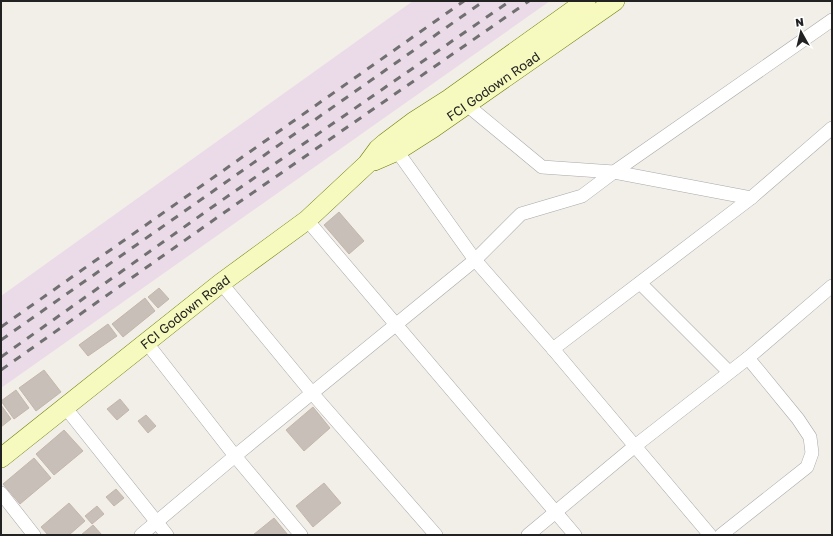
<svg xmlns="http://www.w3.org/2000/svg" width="833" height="536" viewBox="0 0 833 536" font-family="'Golos Text',sans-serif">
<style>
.industrial{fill:#ebdbe8}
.building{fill:#c7bfb8;stroke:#c4b6ab}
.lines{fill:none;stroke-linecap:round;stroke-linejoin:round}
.street-casing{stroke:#a9a9a9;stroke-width:14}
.secondary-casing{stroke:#707d05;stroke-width:20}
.street{stroke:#fff;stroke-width:13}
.secondary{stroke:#f7fabf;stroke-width:19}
.rail{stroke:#707070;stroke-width:3;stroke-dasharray:8 8;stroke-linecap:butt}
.labels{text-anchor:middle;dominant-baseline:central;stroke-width:3.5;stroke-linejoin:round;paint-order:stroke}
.street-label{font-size:13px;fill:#222;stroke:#fff}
</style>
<rect width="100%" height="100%" fill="#f2efe9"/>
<path class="industrial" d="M413 1H550L1 388V296Z"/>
<g class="building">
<path d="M339 212 364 241 349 254 324 225Z"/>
<path d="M159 288 169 299 158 308 148 297Z"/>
<path d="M145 298 155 311 123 337 112 324Z"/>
<path d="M108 324 117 336 88 356 79 345Z"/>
<path d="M44 370 61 392 36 411 19 388Z"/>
<path d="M16 390 29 408 14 419 1 401Z"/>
<path d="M120 399 129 410 117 420 107 409Z"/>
<path d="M1 405 11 419 1 427Z"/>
<path d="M313 407 330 428 304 451 286 430Z"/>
<path d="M146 415 156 426 148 433 138 421Z"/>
<path d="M64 430 83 451 54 475 36 454Z"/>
<path d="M34 458 51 478 20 504 3 484Z"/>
<path d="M324 483 341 503 313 527 296 506Z"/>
<path d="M116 489 124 498 114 506 106 497Z"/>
<path d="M69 503 85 521 69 535H48L41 527Z"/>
<path d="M97 506 104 514 92 524 85 516Z"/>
<path d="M274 518 288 535H253Z"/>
<path d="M93 525 102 535H81Z"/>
</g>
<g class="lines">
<defs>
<g id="street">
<path d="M467 105 542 167 614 172 751 198"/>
<path d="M397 151 475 260 553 349 710 535"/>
<path d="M307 220 575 535"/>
<path d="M221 283 312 393 436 535"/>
<path d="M640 283 729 372"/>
<path d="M146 342 235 456 301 535"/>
<path d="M553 349 751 198 832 128"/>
<path d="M65 407 167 535"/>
<path d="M1 493 34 535"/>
<path d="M141 535 235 456 475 260 521 214 582 196 614 172 832 20"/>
<path d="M528 535 635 446 748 358 832 286"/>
<path d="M721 535 807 467 812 453 810 437 798 419 748 358"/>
</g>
<g id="secondary">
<path id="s1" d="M374 161 397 151 433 128 615 1"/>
<path id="s2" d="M1 458 221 283 307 220 367 164 378 149 385 143 413 122 449 99 586 1"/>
</g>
</defs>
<use href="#street" class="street-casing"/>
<use href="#secondary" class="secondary-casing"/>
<use href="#street" class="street"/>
<use href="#secondary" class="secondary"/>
<g class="rail">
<path d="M1 327 464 1"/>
<path d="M1 340 484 1"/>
<path d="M1 357 218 203 510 1"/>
<path d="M1 370 225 212 529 1"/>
</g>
</g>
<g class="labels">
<g class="street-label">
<text stroke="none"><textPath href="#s1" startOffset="141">FCI Godown Road</textPath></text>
<text stroke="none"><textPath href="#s2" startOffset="235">FCI Godown Road</textPath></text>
</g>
</g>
<rect width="833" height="536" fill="none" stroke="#222222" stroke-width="4"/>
<g transform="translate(801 32) rotate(352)" stroke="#ffffff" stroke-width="3" paint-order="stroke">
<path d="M0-3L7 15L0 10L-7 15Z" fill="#222222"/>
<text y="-6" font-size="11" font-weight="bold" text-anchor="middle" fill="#222222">N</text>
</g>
</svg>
